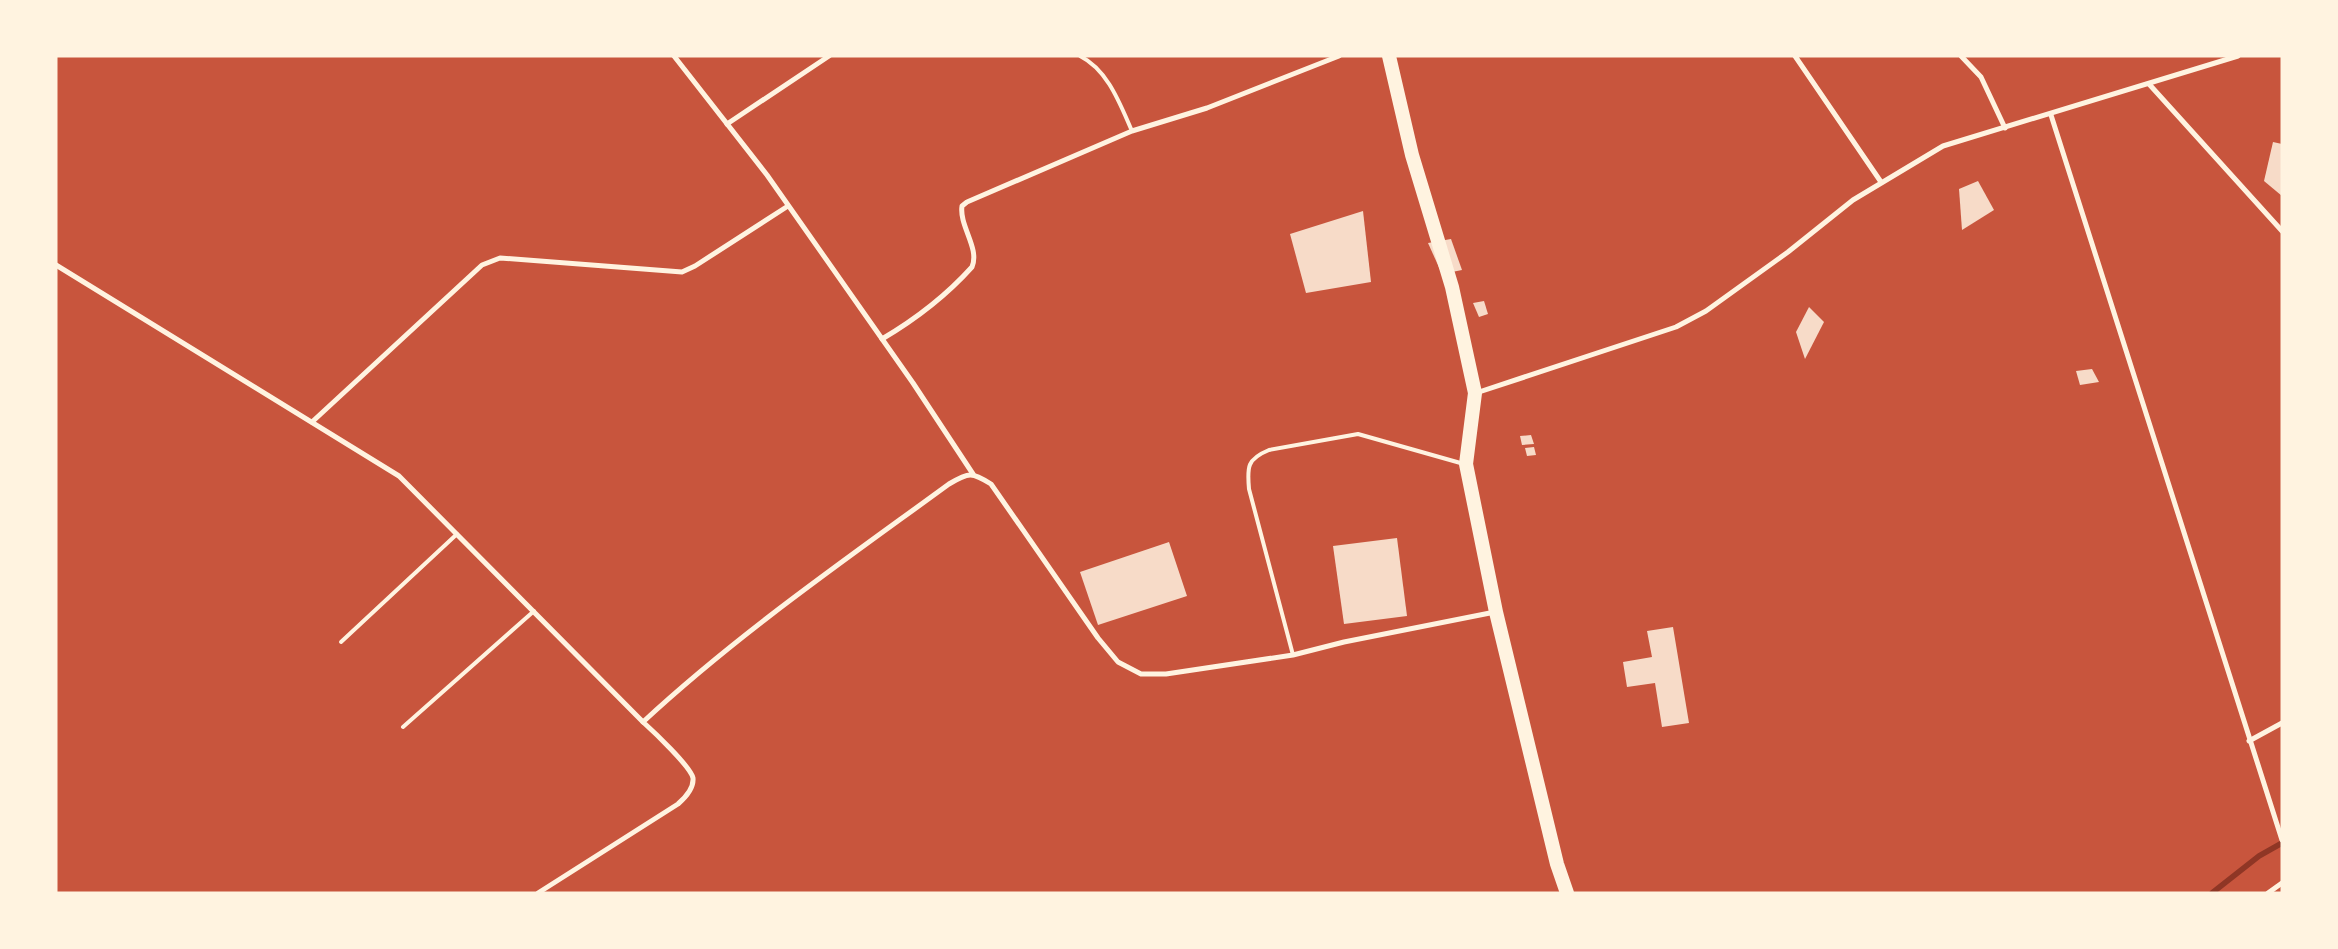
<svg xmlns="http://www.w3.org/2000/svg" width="2338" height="949" viewBox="0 0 2338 949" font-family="'DM Sans',sans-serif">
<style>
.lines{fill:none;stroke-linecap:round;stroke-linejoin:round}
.stream{stroke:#8f3625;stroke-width:5.5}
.building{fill:#f7dbc8}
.service{stroke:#fff3e0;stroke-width:4}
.minor{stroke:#fff3e0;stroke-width:5}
.trunk{stroke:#fff3e0;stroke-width:14}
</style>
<rect width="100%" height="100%" fill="#c8553d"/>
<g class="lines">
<path class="stream" d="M2212 893 2259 856 2282 843"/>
</g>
<g class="building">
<path d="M2273 142 2282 144V196L2264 181Z"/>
<path d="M1978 181 1994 210 1962 230 1959 189Z"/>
<path d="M1363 211 1371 282 1306 293 1290 234Z"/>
<path d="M1451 239 1462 270 1442 274 1428 243Z"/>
<path d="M1484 301 1488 314 1479 317 1473 303Z"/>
<path d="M1809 307 1824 322 1805 359 1796 332Z"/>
<path d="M2092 369 2099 382 2080 385 2076 371Z"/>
<path d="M1531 435 1534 444 1522 445 1520 436Z"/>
<path d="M1534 447 1536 455 1527 456 1525 448Z"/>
<path d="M1397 538 1407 616 1344 624 1333 546Z"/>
<path d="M1169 542 1187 596 1098 625 1080 572Z"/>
<path d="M1673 627 1689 723 1662 727 1655 683 1627 687 1623 662 1652 657 1647 631Z"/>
</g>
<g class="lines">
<g class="service">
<path d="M1080 56C1108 70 1120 104 1132 131"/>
<path d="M341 642 457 534"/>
<path d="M1293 655 1249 489C1247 467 1247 459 1269 450L1358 434 1464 464"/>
<path d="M403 727 534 611"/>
</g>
<g class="minor">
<path d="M674 56 767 175 913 383 973 474"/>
<path d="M1795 56 1881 182"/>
<path d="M1961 56 1981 77 2005 128"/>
<path d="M2149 84 2282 231"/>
<path d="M2051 115 2282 840"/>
<path d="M727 124 829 56"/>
<path d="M56 265 399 476 643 722"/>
<path d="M882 339C916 319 945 297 972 267 980 248 959 226 962 206L967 202 1132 131 1207 108 1339 56"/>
<path d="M1476 393 1676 327 1706 311 1788 252 1853 200 1943 146 2238 56"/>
<path d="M312 422 482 265 500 258 682 272 695 266 788 206"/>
<path d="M2249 741 2282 723"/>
<path d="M538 893 678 804C685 798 694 789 693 778 691 767 653 731 643 722 738 634 845 560 949 484 969 472 972 472 991 484L1098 638 1118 662 1141 674H1166L1293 655 1344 642 1495 612"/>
<path d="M2268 893 2282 883"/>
</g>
<path class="trunk" d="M1389 56 1412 155 1452 287 1475 393 1466 464 1496 612 1557 864 1567 893"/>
</g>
<rect width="2338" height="949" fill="none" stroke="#fff3e0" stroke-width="115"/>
</svg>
